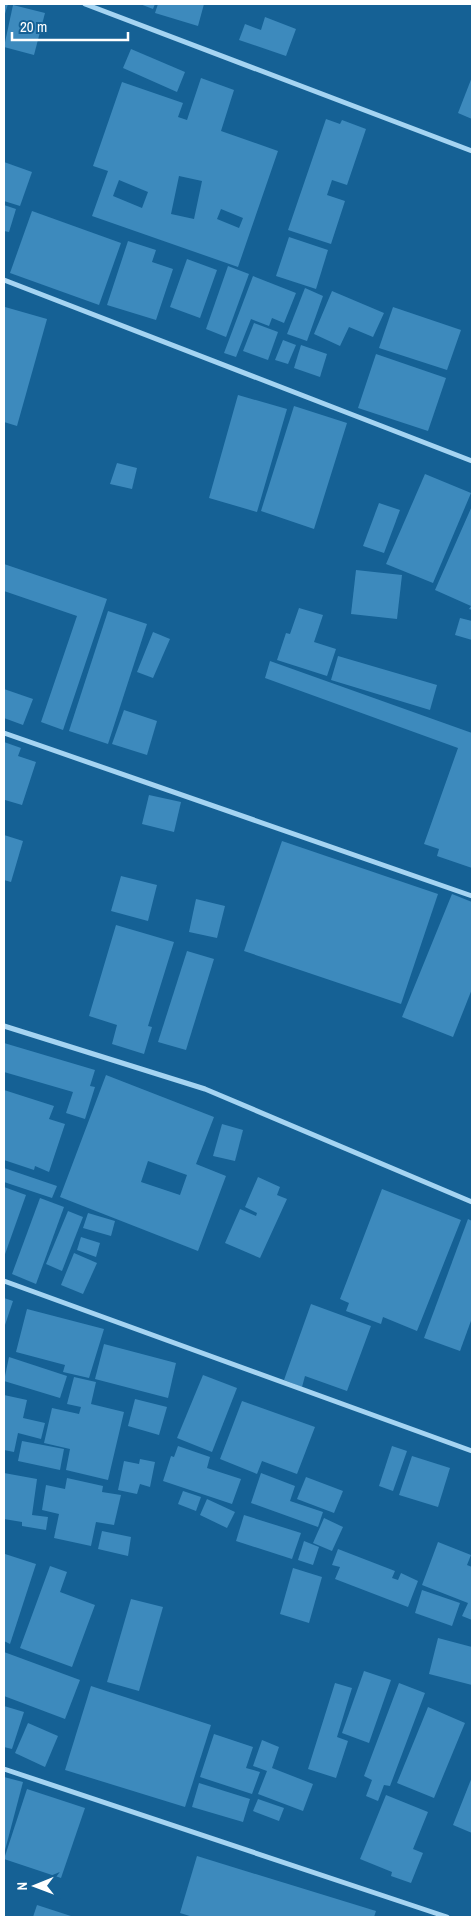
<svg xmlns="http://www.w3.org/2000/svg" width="476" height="1921" viewBox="0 0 476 1921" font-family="'Archivo Narrow',sans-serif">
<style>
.building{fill:#3d8abd;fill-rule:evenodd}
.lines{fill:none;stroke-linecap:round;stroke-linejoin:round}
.street{stroke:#a5d4f2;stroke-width:5}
</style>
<rect width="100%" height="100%" fill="#156195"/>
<g class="building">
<path d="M4 4H8L4 17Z"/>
<path d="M140 4H155L153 9Z"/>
<path d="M158 4H204L198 26 155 13Z"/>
<path d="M13 5 45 13 34 55 4 47Z"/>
<path d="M265 17 296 29 286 56 239 40 245 24 261 30Z"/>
<path d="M131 49 185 72 177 92 123 68Z"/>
<path d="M472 77V119L458 113Z"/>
<path d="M201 78 234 90 221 131 278 151 238 267 92 216 108 171 93 166 122 82 183 103 178 117 187 120ZM179 176 202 181 194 219 171 214ZM119 180 148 192 142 208 113 196ZM221 209 243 218 239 228 217 219Z"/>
<path d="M326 119 340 124 342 120 366 129 347 185 332 180 327 195 345 201 331 244 288 230Z"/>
<path d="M4 162 32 172 20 206 4 201Z"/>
<path d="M4 205 16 209 9 232 4 231Z"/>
<path d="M32 211 121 243 99 305 10 273Z"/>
<path d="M289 237 328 250 316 289 276 276Z"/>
<path d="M128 241 156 250 152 262 173 269 156 320 107 305Z"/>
<path d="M187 259 217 270 200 318 170 307Z"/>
<path d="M228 266 249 274 226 337 206 329Z"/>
<path d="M253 276 296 293 284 323 272 318 269 326 251 319 236 357 224 353Z"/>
<path d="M305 288 323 296 307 341 287 334Z"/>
<path d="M332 291 384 313 373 337 349 327 340 346 314 334Z"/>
<path d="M5 307 47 319 17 426 4 422Z"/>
<path d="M393 307 461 330 447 370 379 348Z"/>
<path d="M254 323 278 332 268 360 243 351Z"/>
<path d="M283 340 296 345 288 364 275 360Z"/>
<path d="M301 345 327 354 320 377 294 368Z"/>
<path d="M376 354 446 378 428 431 358 408Z"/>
<path d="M238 395 287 409 257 512 209 498Z"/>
<path d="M294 406 347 423 314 529 261 511Z"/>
<path d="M117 463 137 468 132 489 110 484Z"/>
<path d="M425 474 471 493 433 583 386 564Z"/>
<path d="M379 503 400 510 384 553 363 546Z"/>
<path d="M472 506V610L469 609 471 606 435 590Z"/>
<path d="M4 564 107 599 63 730 41 722 77 616 4 591Z"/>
<path d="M356 570 402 575 397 619 351 614Z"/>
<path d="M299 608 323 615 314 642 336 649 327 676 277 660 286 633 290 634Z"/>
<path d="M108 611 147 624 108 744 69 731Z"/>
<path d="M460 618 472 621V640L455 635Z"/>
<path d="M153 632 170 639 153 678 137 672Z"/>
<path d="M338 656 437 685 430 710 331 680Z"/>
<path d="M270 661 472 733V868L437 856 439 849 424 844 458 748 265 678Z"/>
<path d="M4 689 33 699 23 725 4 718Z"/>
<path d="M124 710 157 721 147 755 112 744Z"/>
<path d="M4 742 21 748 18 756 36 762 22 805 5 800 4 803Z"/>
<path d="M149 795 181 802 174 832 142 824Z"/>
<path d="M4 835 23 841 11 882 4 880Z"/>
<path d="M282 841 438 894 401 1004 244 951Z"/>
<path d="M121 876 157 885 148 921 111 911Z"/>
<path d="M452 894 472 902V989L453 1037 402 1017Z"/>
<path d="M196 899 225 906 217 938 189 932Z"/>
<path d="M116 925 174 942 148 1026 152 1027 144 1054 112 1044 117 1025 89 1016Z"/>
<path d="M187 951 214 959 186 1050 158 1042Z"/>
<path d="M4 1043 95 1070 90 1086 95 1087 85 1119 66 1113 73 1092 4 1072Z"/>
<path d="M106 1075 214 1117 196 1164 226 1176 198 1251 60 1197ZM148 1161 187 1175 180 1195 141 1182Z"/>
<path d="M4 1090 54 1106 49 1119 65 1124 49 1172 35 1166 34 1170 4 1160Z"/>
<path d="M222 1124 243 1130 235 1161 213 1156Z"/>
<path d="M4 1168 57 1186 52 1198 4 1182Z"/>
<path d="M258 1177 280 1187 277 1195 287 1199 260 1258 225 1243 240 1209 256 1216 257 1213 245 1207Z"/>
<path d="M4 1187 26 1195 4 1257Z"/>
<path d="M382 1189 461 1220 417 1331 383 1317 381 1324 346 1311 349 1303 340 1299Z"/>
<path d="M40 1198 64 1207 36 1284 12 1274Z"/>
<path d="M68 1211 83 1217 62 1271 46 1264Z"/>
<path d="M88 1213 115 1221 111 1236 83 1228Z"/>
<path d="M468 1219 472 1221V1318L460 1351 424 1338Z"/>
<path d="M81 1237 100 1243 96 1257 77 1250Z"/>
<path d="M74 1253 97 1263 83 1294 61 1285Z"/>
<path d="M4 1298 13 1301 4 1328Z"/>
<path d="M311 1304 371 1326 347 1391 305 1376 302 1387 284 1380Z"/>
<path d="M27 1309 104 1329 89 1378 63 1372 65 1365 16 1352Z"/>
<path d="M104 1344 176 1363 168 1398 95 1379Z"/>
<path d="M9 1357 67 1376 60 1398 4 1381Z"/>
<path d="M203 1375 237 1388 212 1452 177 1438Z"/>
<path d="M74 1377 96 1382 91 1404 124 1412 108 1480 66 1470 70 1449 44 1443 52 1408 79 1414 81 1407 67 1404Z"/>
<path d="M4 1395 27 1400 23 1418 45 1423 41 1439 18 1433 14 1452 4 1450Z"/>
<path d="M135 1399 167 1407 159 1435 128 1426Z"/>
<path d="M242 1401 315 1427 297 1474 262 1461 257 1474 220 1459Z"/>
<path d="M22 1441 64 1449 60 1470 18 1461Z"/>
<path d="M178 1446 210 1457 207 1468 241 1479 232 1504 163 1481 171 1456 174 1457Z"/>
<path d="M392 1446 407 1451 393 1491 379 1486Z"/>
<path d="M412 1456 450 1468 438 1507 399 1495Z"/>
<path d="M140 1459 155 1462 150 1487 140 1484 137 1494 118 1490 124 1461 139 1464Z"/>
<path d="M4 1473 37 1479 32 1515 48 1517 46 1530 22 1526V1522L4 1519Z"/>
<path d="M261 1473 295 1486 290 1501 323 1512 318 1527 251 1503Z"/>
<path d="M306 1477 343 1491 334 1513 297 1499Z"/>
<path d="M67 1478 103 1486 102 1492 121 1495 114 1525 96 1522 91 1546 54 1538 59 1514 42 1510 46 1485 65 1489Z"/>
<path d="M183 1491 201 1497 196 1511 178 1504Z"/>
<path d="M207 1499 235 1512 227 1528 200 1515Z"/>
<path d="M244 1515 301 1533 292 1559 236 1541Z"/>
<path d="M324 1518 343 1527 332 1551 313 1543Z"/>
<path d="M102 1531 131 1537 128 1556 98 1549Z"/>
<path d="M304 1541 319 1547 313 1565 298 1560Z"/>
<path d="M438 1542 471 1555 467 1565 472 1567V1620L462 1616 468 1603 422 1585Z"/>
<path d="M338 1549 395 1571 392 1578 398 1580 401 1573 418 1581 408 1607 335 1579 340 1567 332 1565Z"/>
<path d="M5 1554 36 1564 10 1644 4 1641Z"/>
<path d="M50 1566 67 1572 60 1592 95 1605 72 1667 20 1648Z"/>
<path d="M293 1568 322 1577 309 1623 280 1614Z"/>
<path d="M422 1590 460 1603 452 1626 415 1613Z"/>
<path d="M131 1599 163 1607 139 1691 107 1682Z"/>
<path d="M438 1638 472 1647V1685L429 1674Z"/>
<path d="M4 1652 80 1680 65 1719 4 1696Z"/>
<path d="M364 1671 391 1680 369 1743 342 1733Z"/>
<path d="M335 1683 352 1688 337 1737 348 1741 336 1778 308 1769Z"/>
<path d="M399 1683 425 1693 390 1786 384 1785 378 1801 366 1796 372 1780 364 1776Z"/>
<path d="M91 1686 211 1725 185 1807 65 1770Z"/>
<path d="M4 1706 24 1712 12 1749 4 1747Z"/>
<path d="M428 1707 465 1723 434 1798 397 1783Z"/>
<path d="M28 1723 58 1736 45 1767 15 1753Z"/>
<path d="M214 1734 253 1747 246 1768 260 1772 252 1794 200 1777Z"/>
<path d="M262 1740 279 1747 272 1768 313 1784 303 1811 258 1794 267 1771 253 1766Z"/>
<path d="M4 1777 23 1782 4 1854Z"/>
<path d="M472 1777V1833L453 1825Z"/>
<path d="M199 1783 250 1799 243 1822 192 1807Z"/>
<path d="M27 1789 85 1808 61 1878 4 1859Z"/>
<path d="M386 1795 428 1812 413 1849 423 1853 411 1883 391 1876 392 1872 360 1859Z"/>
<path d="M258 1799 284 1808 279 1821 253 1811Z"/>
<path d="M197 1856 376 1911 374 1917H193L180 1913Z"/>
<path d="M37 1905 74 1917H33Z"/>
</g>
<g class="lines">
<g class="street">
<path d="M85 4 472 151"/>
<path d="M4 280 472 461"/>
<path d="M4 733 472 896"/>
<path d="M4 1026 205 1089 472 1202"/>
<path d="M4 1281 472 1451"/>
<path d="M4 1769 447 1917"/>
</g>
</g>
<rect width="476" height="1921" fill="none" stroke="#ffffff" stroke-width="10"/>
<g transform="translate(35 1886) rotate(269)" stroke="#156195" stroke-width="4" paint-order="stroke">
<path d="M0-4L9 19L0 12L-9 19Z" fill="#ffffff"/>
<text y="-8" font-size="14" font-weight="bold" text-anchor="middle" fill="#ffffff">N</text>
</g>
<path d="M12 32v8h116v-8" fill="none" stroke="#ffffff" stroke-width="2.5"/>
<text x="20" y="32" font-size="15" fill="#ffffff" stroke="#156195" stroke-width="4" paint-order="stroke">20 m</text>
</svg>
